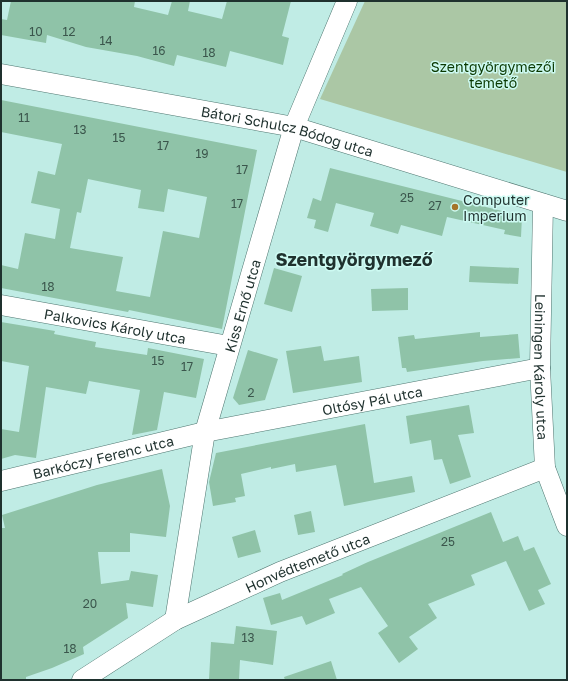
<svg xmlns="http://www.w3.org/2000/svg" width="568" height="681" viewBox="0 0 568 681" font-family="'Golos Text',sans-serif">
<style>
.green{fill:#abc7a5}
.building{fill:#8fc3a8;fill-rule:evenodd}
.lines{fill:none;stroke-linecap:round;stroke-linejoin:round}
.street-casing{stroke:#4e7670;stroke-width:21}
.street{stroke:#fff;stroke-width:20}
.poi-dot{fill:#a57529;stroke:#cdfaf2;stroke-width:1.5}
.labels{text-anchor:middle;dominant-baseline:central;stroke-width:3;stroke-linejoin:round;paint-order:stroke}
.number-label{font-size:12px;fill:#3b564c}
.park-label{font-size:14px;fill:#0a3800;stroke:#cdfaf2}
.street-label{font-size:14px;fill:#1f312e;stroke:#cdfaf2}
.poi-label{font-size:14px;fill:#1f312e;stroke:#cdfaf2;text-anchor:start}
.district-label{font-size:18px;font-weight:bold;fill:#1f312e;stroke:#cdfaf2}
</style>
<rect width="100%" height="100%" fill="#c0ece5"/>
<path class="green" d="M365 1H567V172L320 99Z"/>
<g class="building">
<path d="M11 1H135L134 7 168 15 172 1H190L188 11 222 19 227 1H291L282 36 289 38 283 65 230 51 226 67 177 55 174 66 137 56 86 47 47 35 46 43 1 35V19L7 20Z"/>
<path d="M1 100 257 150 222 329 129 310 128 312 1 288V265L18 269 25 233 55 239 60 209 31 203 38 171 55 175 62 144 1 132ZM88 179 141 190 138 208 164 212 168 189 207 197 199 238 163 231 150 297 116 291 123 257 70 248 77 212 81 213Z"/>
<path d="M330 168 522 216 521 237 504 234 505 230 447 217 442 236 401 225 398 234 370 226 374 213 336 203 328 232 314 228 316 220 307 218 313 198 321 201Z"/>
<path d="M470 266 519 268 518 284 469 282Z"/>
<path d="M274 268 302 276 292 312 264 304Z"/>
<path d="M408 288V310L372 311 371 289Z"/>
<path d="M1 322 55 331 54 334 96 342 95 347 147 355 148 348 204 359 196 398 164 392 157 430 132 435 140 390 89 381 86 394 46 387 36 458 15 455 1 459V429L19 432 29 366 1 361Z"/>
<path d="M480 332V337L518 334 520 358 483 361 407 372 406 368H402L398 337 414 335 415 339Z"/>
<path d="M321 346 324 361 359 356 362 382 293 393 286 351Z"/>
<path d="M248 350 278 359 265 400 239 405 233 398Z"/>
<path d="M469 405 474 433 458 435 471 477 450 484 442 459 434 460 431 440 410 444 406 416Z"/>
<path d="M365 424 374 483 412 476 415 492 344 506 336 465 296 472 295 464 271 469V467L241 474 245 496 235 498 236 502 213 506 209 482 216 453Z"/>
<path d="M162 469 170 506 166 537 130 533V552H98L101 584 129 580 131 571 158 575 153 607 126 603 128 618 83 647 84 654 52 668 26 677V680H1V528H5L2 515 97 485Z"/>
<path d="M311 511 315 532 298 535 294 515Z"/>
<path d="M491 512 503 542 518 536 524 551 534 547 551 584 538 590 545 604 529 611 506 561 471 575 475 585 428 604 437 618 409 637 418 649 399 663 378 633 388 626 361 587 329 599 335 613 306 625 302 616 271 625 263 598 280 593 282 600 343 575 342 574 368 562Z"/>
<path d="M255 530 261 552 238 558 232 537Z"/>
<path d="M236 626 277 631 273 665 240 660 239 680H209L211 642 234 644Z"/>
<path d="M331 661 337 680H285L284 677Z"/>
</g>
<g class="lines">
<defs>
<g id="street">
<path id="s1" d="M1 74 294 127 567 211"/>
<path id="s2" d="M543 204 540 368 545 468 567 526"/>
<path id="s3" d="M1 305 229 346"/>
<path id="s4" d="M1 481 205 432 540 368"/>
<path id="s5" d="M175 620 205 432 294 127 347 1"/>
<path id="s6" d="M82 680 175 620 280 572 545 468"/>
</g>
</defs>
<use href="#street" class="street-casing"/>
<use href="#street" class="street"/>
</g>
<circle class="poi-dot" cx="455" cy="207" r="4"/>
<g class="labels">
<g class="number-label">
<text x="36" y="31">10</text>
<text x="69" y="31">12</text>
<text x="106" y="40">14</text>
<text x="159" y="50">16</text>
<text x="209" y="52">18</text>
<text x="24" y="117">11</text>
<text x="80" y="129">13</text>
<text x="119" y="137">15</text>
<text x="163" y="145">17</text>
<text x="202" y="153">19</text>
<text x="242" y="169">17</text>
<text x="407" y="197">25</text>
<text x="237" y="203">17</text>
<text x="435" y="205">27</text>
<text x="48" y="286">18</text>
<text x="158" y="360">15</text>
<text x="187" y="366">17</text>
<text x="251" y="392">2</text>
<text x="448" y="541">25</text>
<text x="90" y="603">20</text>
<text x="248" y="637">13</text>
<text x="70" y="648">18</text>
</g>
<g class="park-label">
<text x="493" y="66">Szentgyörgymezői<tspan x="493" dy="16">temető</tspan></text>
</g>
<g class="street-label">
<text stroke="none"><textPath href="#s1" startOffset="292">Bátori Schulcz Bódog utca</textPath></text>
<text stroke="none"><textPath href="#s5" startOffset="322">Kiss Ernő utca</textPath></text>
<text stroke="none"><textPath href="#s3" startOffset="116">Palkovics Károly utca</textPath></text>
<text stroke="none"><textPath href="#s2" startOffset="163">Leiningen Károly utca</textPath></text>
<text stroke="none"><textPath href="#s4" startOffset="380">Oltósy Pál utca</textPath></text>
<text stroke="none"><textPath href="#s4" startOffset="105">Barkóczy Ferenc utca</textPath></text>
<text stroke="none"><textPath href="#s6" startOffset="255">Honvédtemető utca</textPath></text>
</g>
<g class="poi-label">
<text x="463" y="199">Computer<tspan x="463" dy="16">Imperium</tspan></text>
</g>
<g class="district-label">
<text x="354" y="259">Szentgyörgymező</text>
</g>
</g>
<rect width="568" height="681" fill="none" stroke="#1f312e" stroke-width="4"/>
</svg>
